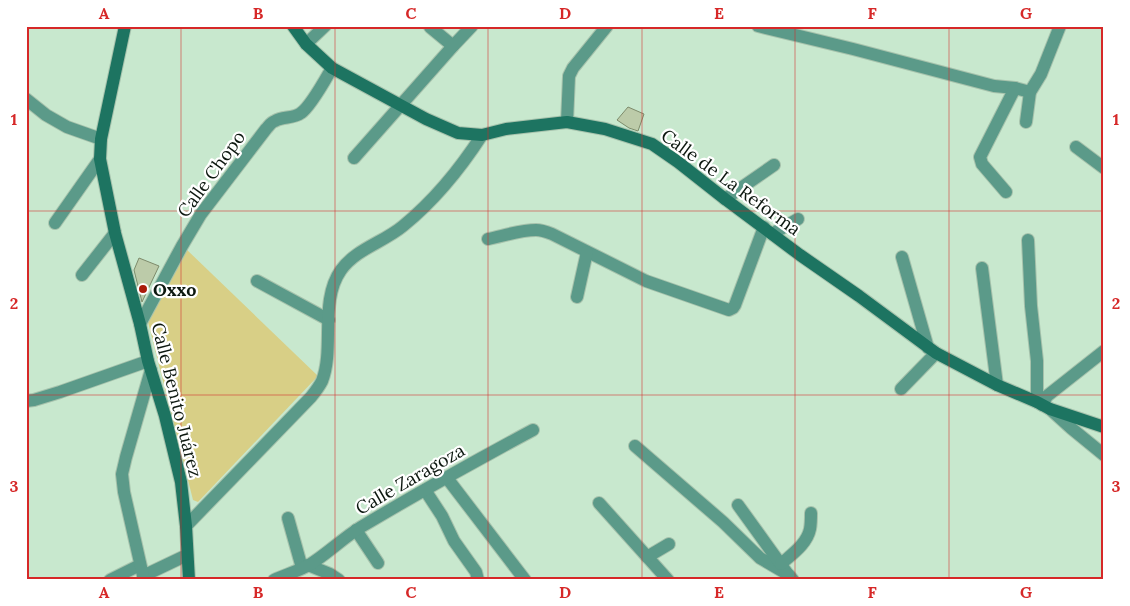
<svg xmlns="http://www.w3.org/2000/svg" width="1130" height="606" viewBox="0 0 1130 606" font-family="Lora,serif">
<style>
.green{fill:#d8cf86}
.building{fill:#bccba9;stroke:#7e8b6b}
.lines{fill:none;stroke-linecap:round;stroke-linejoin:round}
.street-casing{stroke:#a6c2ac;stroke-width:14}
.secondary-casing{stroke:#a6c2ac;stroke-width:14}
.street{stroke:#5b9a89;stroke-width:12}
.secondary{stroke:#1d7461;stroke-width:12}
.grid{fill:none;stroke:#d62828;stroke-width:1;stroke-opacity:0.55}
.poi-dot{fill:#aa1a09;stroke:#fff;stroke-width:2}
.labels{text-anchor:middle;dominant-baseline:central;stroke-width:4.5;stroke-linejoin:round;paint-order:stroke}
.street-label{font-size:18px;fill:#0c170f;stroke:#fff}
.poi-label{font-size:18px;font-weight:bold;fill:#0c170f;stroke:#fff;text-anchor:start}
.neatline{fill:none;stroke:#d62828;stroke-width:2}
.grid-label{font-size:16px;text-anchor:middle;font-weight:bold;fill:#d62828}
</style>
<rect width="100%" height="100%" fill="#c8e8ce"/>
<path class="green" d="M185 248 318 376 198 502 193 500 147 318Z"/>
<g class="building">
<path d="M628 107 644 114 638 131 629 128 617 120Z"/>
<path d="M139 258 159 266 142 302 134 270Z"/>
</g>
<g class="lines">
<defs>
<g id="street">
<path d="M758 26 853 49 994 86 1015 88 1030 92"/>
<path d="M430 27 453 46"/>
<path d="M306 44 325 26"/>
<path d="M26 99 46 115 67 127 101 139"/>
<path d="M567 122 569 76 573 68 607 26"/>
<path d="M1026 122 1030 92 1041 74 1060 26"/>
<path d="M1076 147 1104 168"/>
<path d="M354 158 453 46 472 26"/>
<path d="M1006 192 982 164 980 157 1015 88"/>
<path d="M725 199 774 165"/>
<path d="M55 223 100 159"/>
<path d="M772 234 798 219"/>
<path d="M488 239C503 236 520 230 536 230 542 230 547 232 552 234L646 281 729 310 733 308 735 305 764 227"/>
<path d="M1028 240 1031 306 1037 361V402"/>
<path d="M902 257 928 348"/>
<path d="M982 268 997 385"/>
<path d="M82 275 115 233"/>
<path d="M257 281 329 320"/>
<path d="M577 297 587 252"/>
<path d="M140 324 182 246 201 214 266 129C269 126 271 122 275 121 283 116 293 119 301 113 311 106 325 80 332 68"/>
<path d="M901 389 936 353"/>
<path d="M26 401 34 400 60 392 148 361"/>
<path d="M1042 405 1047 396 1104 351"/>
<path d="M1050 409 1071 428 1104 455"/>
<path d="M635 446 723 522 760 558 789 575 793 580"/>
<path d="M447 478 525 580"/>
<path d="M425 490 442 516 454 541 476 572 478 580"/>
<path d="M599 503 668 580"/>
<path d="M738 505 787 573"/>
<path d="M288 518 302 568"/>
<path d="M186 526 311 397C315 392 319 387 322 381 335 348 319 301 341 270 356 249 384 242 403 226 435 200 460 169 482 135"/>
<path d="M356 530 378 563"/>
<path d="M647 557 669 544"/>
<path d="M781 564C792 554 807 544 810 529 811 524 811 518 811 513"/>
<path d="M308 565 330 574 339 580"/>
<path d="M143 576 187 555"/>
<path d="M110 580 140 565"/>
<path d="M144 580 124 492 122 474 126 457 151 370"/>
<path d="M274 580C285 575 298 571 309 565 327 554 343 538 361 527 418 493 475 461 533 430"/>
</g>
<g id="secondary">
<path d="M125 26 101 139 100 159 115 233 140 324 148 361 165 416 181 482 186 526 189 580"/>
<path d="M293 26 306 44 332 68 426 119 458 133 482 135 506 129 567 122 605 129 652 144 678 162 725 199 800 255 859 296 936 353 997 385 1037 402 1050 409 1104 427"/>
</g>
</defs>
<use href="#street" class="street-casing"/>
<use href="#secondary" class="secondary-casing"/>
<use href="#street" class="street"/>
<use href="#secondary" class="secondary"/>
</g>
<path class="grid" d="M181 26V580M335 26V580M488 26V580M642 26V580M795 26V580M949 26V580M26 211H1104M26 395H1104"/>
<circle class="poi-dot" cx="143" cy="289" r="5"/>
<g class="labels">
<g class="street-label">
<text transform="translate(211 174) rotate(-54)">Calle Chopo</text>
<text transform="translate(731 182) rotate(36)">Calle de La Reforma</text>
<text transform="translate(177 400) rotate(76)">Calle Benito Juárez</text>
<text transform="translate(410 479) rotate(-30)">Calle Zaragoza</text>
</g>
<g class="poi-label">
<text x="153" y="289">Oxxo</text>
</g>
</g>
<rect width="1130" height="606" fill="none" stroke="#ffffff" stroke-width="55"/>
<rect x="28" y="28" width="1074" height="550" class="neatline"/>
<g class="grid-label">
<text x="104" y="19">A</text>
<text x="258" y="19">B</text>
<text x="411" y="19">C</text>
<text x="565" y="19">D</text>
<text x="719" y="19">E</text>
<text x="872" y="19">F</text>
<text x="1026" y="19">G</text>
<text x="14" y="125">1</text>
<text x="1116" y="125">1</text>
<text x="14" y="309">2</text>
<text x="1116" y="309">2</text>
<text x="14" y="492">3</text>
<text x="1116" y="492">3</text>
<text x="104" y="598">A</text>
<text x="258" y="598">B</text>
<text x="411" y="598">C</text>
<text x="565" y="598">D</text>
<text x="719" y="598">E</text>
<text x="872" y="598">F</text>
<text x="1026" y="598">G</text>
</g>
</svg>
